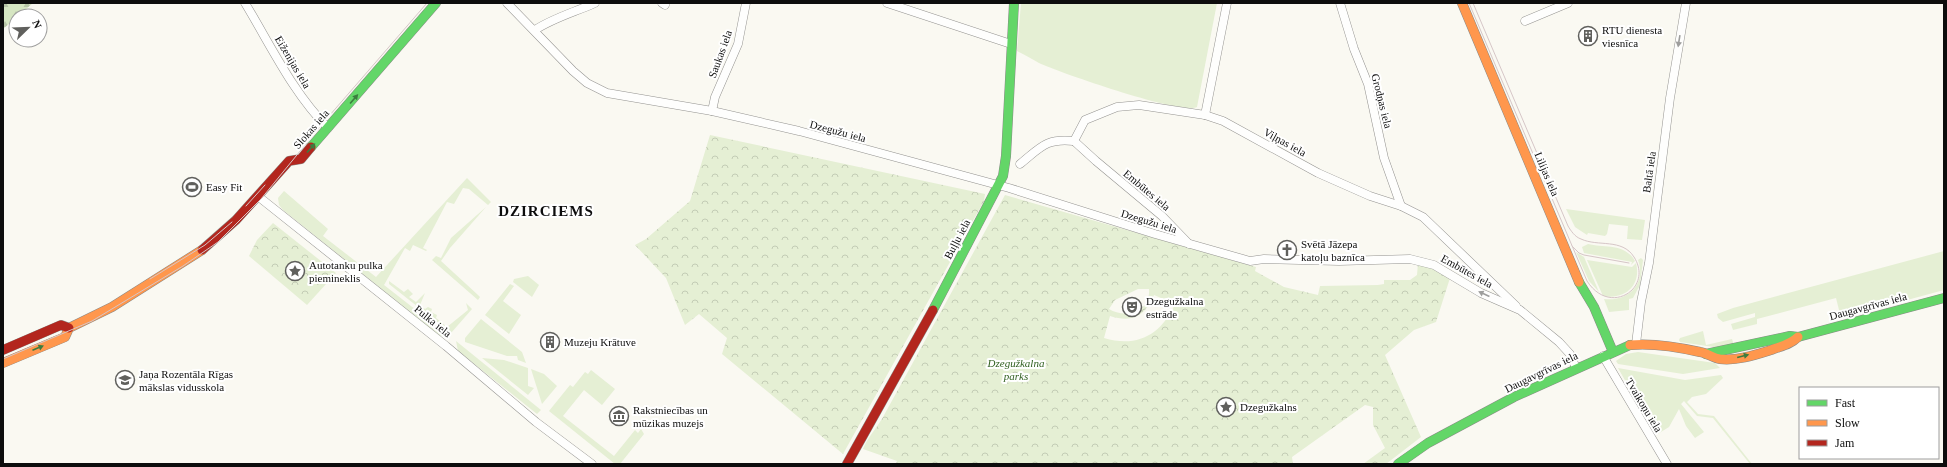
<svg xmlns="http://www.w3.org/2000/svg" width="1947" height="467" viewBox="0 0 1947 467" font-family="Georgia,serif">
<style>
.grass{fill:#e5efd4}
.forest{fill:url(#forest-firs)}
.park{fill:url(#park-crowns);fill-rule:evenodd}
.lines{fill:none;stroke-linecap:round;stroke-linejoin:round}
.street-casing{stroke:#949390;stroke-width:9}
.fast-casing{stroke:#8a8a87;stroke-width:10}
.slow-casing{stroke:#8a8a87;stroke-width:10}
.jam-casing{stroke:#8a8a87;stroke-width:10}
.street{stroke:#fefefd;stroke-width:8}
.fast{stroke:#63d668;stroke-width:9}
.slow{stroke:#ff974d;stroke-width:9}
.jam{stroke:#b3261e;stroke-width:9}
.tram{stroke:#d6c6c7;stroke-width:1}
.oneway{fill:#9e9e9d}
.oneway2{fill:#3c7c3f}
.labels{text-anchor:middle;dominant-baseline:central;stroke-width:4;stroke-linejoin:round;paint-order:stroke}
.poi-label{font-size:11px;fill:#0d0d0d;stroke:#fff;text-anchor:start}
.street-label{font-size:11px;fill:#0d0d0d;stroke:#fff}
.park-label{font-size:11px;font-style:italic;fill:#326122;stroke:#fff}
.district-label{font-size:15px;font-weight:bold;letter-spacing:1px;fill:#0d0d0d;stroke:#fff}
</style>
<defs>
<pattern id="forest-firs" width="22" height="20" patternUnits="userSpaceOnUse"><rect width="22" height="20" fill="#d6e6c2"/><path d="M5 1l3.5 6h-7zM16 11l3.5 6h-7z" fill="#b6c4a6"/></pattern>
<pattern id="park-crowns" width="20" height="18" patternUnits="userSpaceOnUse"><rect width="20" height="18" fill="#e5efd4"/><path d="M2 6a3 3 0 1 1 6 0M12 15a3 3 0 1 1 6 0" fill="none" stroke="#c3ccb5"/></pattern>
</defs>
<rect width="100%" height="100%" fill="#faf9f2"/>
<g class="grass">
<path d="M1021 3H1217L1197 107C1181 115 1061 73 1039 63 1032 59 1025 55 1017 51Z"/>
<path d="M467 178 491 202 488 205 469 189 463 188 454 204 447 202 423 248 427 250 426 251 413 245 410 251 405 248 384 285 448 335 441 336 436 333 283 210 279 205 278 198 284 191 328 229 323 236 376 277Z"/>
<path d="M486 207 450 248 441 261 478 295 480 297 478 300 432 260 436 256 441 258 451 238Z"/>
<path d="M1566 209 1645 220 1642 240 1627 239 1628 226 1609 224 1607 234 1605 236 1588 233 1587 235 1575 227Z"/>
<path d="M1588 244C1604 248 1625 243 1635 261L1631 265 1632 262 1584 253 1582 247Z"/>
<path d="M1944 251V290L1841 318 1836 298 1757 319V324L1733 330 1731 324 1755 317V313L1723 322 1718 318 1717 314 1733 308Z"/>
<path d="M1576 252 1584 257 1599 292 1589 281Z"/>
<path d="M1641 258 1643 260 1640 285 1633 298 1629 299V310L1609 312 1604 299C1627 302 1647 285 1638 260Z"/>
<path d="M1587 260 1632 267 1636 263C1642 286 1624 300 1603 296Z"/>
<path d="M528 276 539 285 532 297 513 282 514 279Z"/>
<path d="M389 281 404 292 408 289 413 294 409 297 416 302 425 293 420 305 425 309 428 307 432 309 431 312 437 315 436 318 447 327 468 310 466 303 472 309 451 333 389 284Z"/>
<path d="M510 284 514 286 503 301 521 315 509 334 485 315Z"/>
<path d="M481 319 522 352 526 363 518 360 517 356H507L465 342V338Z"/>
<path d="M1703 331 1706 345 1732 339 1734 346 1720 348 1680 342 1679 340 1680 338Z"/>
<path d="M456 341 541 410 537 414 458 351Z"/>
<path d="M1638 352 1715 363 1720 368 1683 374 1618 364 1616 361 1626 354Z"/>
<path d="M482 358 504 360 528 368V386L534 388 528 395Z"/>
<path d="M1618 368 1685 380 1721 375 1723 378 1706 394 1692 397 1687 402 1698 414 1714 416 1752 464H1750L1713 418 1697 416 1684 401 1681 404 1704 432 1695 438 1686 426 1679 409 1669 427 1656 435Z"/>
<path d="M531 369 544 374 557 386 542 404Z"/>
<path d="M591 370 615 389 602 405 584 390 563 416 614 456 635 430 638 433 641 429 644 434 620 464H615L549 411 570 385 573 387 585 372 588 374Z"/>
</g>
<path class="forest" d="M3 3H33L18 16H16V18L3 29Z"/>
<g class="park">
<path d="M710 135 985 194 984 201 843 454 722 354 727 338 699 314 685 325 666 278 635 245 646 239 690 201Z"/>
<path d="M1005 195 1256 267 1255 271 1284 287 1318 295 1320 286 1378 285 1384 284V280H1410L1417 275 1418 263 1427 265 1450 278 1436 322 1414 330 1385 355 1421 437 1386 464H1363L1385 448 1373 425V407L1365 405 1292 457 1293 464H896L897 461 863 449C867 438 877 428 883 417ZM1138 289H1149C1151 312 1125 319 1109 309L1115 300ZM1154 295 1175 304C1161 335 1137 348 1104 338L1110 316C1133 323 1145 316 1154 295Z"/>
<path d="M273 223 336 273 307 305 249 256 257 240Z"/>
</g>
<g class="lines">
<defs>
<g id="street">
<path d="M245 3C271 46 293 93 328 128"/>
<path d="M507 3 573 71 587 83 607 93 712 111 799 131 1009 188 1155 234 1250 261 1264 259 1339 261 1410 259 1434 265 1481 293 1520 310 1559 342 1570 354 1576 368"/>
<path d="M662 3 665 5"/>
<path d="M887 3 1011 44"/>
<path d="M1340 3 1354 49 1368 84 1384 158 1401 206"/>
<path d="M1525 21 1568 3"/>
<path d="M535 30C553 18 575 12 595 3"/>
<path d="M712 111 715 97 738 44 746 3"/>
<path d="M1205 115 1227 3"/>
<path d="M1074 141 1085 120 1117 107 1139 105 1205 115 1223 121 1318 173 1370 196 1401 206 1423 217 1516 306"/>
<path d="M1074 141 1096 161 1162 216 1189 244"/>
<path d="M1020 164C1041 147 1046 138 1074 141"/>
<path d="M259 197 446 346 536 422 592 464"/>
<path d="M1636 344 1641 302 1649 263 1670 98 1686 3"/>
<path d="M1603 356 1667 464"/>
</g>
<g id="fast">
<path d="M311 147 436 3"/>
<path d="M1579 282 1594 307 1613 352"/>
<path d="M933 310 1003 176 1006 156 1014 3"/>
<path d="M1706 354 1790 336 1798 337 1944 298"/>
<path d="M1398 464 1428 443 1514 397 1630 345"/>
</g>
<g id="slow">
<path d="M1462 3 1579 282"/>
<path d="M1630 345C1652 343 1678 347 1700 352 1707 353 1713 358 1720 359 1737 361 1755 355 1771 350 1781 346 1790 345 1798 337"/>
<path d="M3 363 65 337 69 328 112 307 202 250"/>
</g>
<g id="jam">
<path d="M202 250 236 220 289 161 301 159 311 147"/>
<path d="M3 350 61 325 69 328"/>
<path d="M847 464 933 310"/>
</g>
</defs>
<use href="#street" class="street-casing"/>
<use href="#fast" class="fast-casing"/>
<use href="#slow" class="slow-casing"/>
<use href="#jam" class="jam-casing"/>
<use href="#street" class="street"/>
<use href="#fast" class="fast"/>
<use href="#slow" class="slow"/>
<use href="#jam" class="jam"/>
<g class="tram">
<path d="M1469 3 1587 281C1610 317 1654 288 1634 257 1622 238 1598 247 1581 239 1575 237 1571 231 1568 226L1473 3"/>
<path d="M246 206 265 185"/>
<path d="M1572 246 1579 253 1584 255 1629 263"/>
<path d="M150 279 205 245 232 222"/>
<path d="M3 359 92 321 183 266 218 242 261 199 323 123 427 3"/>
</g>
</g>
<defs><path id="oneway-solid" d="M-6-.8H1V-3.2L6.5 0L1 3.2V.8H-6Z"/></defs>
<g class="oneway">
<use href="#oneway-solid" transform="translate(1679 41) rotate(99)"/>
<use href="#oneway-solid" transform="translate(1484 294) rotate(-155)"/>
</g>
<g class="oneway2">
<use href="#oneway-solid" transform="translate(354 99) rotate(-49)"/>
<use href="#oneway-solid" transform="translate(311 148) rotate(-48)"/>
<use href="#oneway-solid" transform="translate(38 348) rotate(-23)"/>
<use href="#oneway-solid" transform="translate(1743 356) rotate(-14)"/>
</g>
<defs>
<symbol id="building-ring" viewBox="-11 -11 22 22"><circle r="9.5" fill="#fff" stroke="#60605d" stroke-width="1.5"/><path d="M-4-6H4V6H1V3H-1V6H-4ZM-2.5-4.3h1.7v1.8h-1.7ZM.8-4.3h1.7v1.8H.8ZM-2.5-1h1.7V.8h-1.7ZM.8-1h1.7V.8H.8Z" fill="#60605d"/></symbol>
<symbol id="stadium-ring" viewBox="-11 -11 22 22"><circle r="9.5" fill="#fff" stroke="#60605d" stroke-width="1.5"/><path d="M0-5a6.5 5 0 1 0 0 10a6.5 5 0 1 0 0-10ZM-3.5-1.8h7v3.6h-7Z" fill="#60605d"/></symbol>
<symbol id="church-ring" viewBox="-11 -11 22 22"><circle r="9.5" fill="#fff" stroke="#60605d" stroke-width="1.5"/><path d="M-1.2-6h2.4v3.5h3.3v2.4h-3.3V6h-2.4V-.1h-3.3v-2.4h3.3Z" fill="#60605d"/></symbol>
<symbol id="sight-ring" viewBox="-11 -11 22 22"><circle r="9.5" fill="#fff" stroke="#60605d" stroke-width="1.5"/><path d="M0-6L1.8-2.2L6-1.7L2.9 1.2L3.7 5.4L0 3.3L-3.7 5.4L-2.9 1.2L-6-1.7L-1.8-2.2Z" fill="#60605d"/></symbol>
<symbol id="theatre-ring" viewBox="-11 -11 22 22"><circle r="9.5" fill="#fff" stroke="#60605d" stroke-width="1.5"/><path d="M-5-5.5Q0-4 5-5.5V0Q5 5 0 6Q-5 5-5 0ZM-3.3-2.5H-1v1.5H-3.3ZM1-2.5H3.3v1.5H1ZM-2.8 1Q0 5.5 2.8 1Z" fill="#60605d"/></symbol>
<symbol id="university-ring" viewBox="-11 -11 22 22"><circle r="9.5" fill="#fff" stroke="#60605d" stroke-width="1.5"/><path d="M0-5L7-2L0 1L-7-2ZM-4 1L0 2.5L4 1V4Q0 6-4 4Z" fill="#60605d"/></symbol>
<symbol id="museum-ring" viewBox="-11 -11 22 22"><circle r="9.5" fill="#fff" stroke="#60605d" stroke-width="1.5"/><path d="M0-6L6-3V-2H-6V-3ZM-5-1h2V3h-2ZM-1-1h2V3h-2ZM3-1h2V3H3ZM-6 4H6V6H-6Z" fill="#60605d"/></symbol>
</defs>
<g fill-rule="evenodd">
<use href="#building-ring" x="1577" y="25" width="22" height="22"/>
<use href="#stadium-ring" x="181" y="176" width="22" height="22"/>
<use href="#church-ring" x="1276" y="239" width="22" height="22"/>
<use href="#sight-ring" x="284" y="260" width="22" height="22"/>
<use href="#theatre-ring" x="1121" y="296" width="22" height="22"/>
<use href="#building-ring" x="539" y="331" width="22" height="22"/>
<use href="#university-ring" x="114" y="369" width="22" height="22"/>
<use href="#sight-ring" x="1215" y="396" width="22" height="22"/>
<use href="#museum-ring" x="608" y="405" width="22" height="22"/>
</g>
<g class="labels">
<g class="poi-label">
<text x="1602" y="30">RTU dienesta<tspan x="1602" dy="13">viesnīca</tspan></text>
<text x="206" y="187">Easy Fit</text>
<text x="1301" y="244">Svētā Jāzepa<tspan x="1301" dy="13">katoļu baznīca</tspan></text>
<text x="309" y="265">Autotanku pulka<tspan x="309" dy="13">piemineklis</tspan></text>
<text x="1146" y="301">Dzegužkalna<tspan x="1146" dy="13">estrāde</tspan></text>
<text x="564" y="342">Muzeju Krātuve</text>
<text x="139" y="374">Jaņa Rozentāla Rīgas<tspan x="139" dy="13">mākslas vidusskola</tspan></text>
<text x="1240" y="407">Dzegužkalns</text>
<text x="633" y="410">Rakstniecības un<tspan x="633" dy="13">mūzikas muzejs</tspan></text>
</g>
<g class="street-label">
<text transform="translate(720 54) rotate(-70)">Saukas iela</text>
<text transform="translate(293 62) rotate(59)">Eiženijas iela</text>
<text transform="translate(1382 101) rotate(76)">Grodņas iela</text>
<text transform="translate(311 129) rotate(-49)">Slokas iela</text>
<text transform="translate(838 131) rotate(15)">Dzegužu iela</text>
<text transform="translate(1285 142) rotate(29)">Viļņas iela</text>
<text transform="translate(1649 172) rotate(-82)">Baltā iela</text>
<text transform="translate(1547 174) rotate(67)">Lilijas iela</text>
<text transform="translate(1147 190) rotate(40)">Embūtes iela</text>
<text transform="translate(1149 221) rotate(17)">Dzegužu iela</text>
<text transform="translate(957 239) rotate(-62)">Buļļu iela</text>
<text transform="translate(1467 271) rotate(29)">Embūtes iela</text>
<text transform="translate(1868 306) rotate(-15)">Daugavgrīvas iela</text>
<text transform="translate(433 321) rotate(39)">Pulka iela</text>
<text transform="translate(1541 372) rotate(-26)">Daugavgrīvas iela</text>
<text transform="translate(1644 405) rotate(59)">Tvaikoņu iela</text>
</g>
<g class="park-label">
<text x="1016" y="363">Dzegužkalna<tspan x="1016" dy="13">parks</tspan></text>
</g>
<g class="district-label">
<text x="546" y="211">DZIRCIEMS</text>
</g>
</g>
<rect width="1947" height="467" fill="none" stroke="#0d0d0d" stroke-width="8"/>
<rect x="1799" y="387" width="140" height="72" fill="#ffffff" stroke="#9e9e9e"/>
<rect x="1807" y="400" width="20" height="6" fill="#63d668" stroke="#9e9e9e"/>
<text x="1835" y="407" font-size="12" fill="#0d0d0d">Fast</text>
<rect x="1807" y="420" width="20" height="6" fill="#ff974d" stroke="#9e9e9e"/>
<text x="1835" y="427" font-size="12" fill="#0d0d0d">Slow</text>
<rect x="1807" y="440" width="20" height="6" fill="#b3261e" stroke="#9e9e9e"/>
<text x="1835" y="447" font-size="12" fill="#0d0d0d">Jam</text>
<g transform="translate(28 28) rotate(67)"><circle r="19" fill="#ffffff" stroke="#9e9e9e"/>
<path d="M0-3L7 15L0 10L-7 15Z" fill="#60605d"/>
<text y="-6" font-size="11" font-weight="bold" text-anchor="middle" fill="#0d0d0d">N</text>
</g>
</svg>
